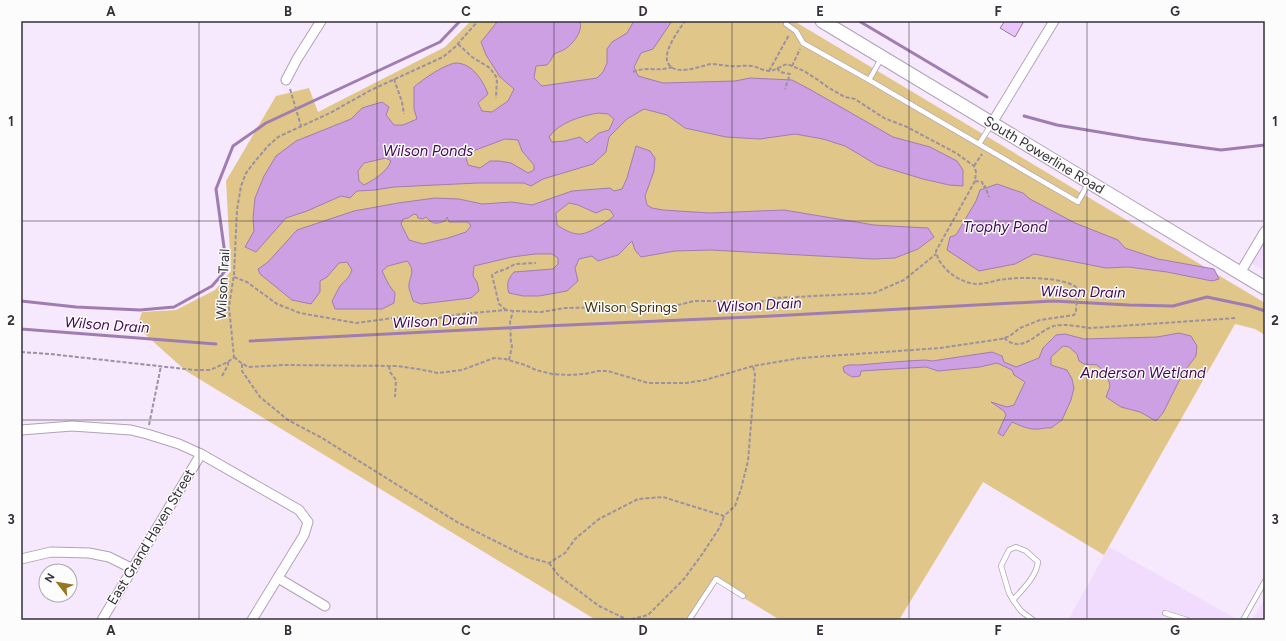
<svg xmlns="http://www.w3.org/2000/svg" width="1286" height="641" viewBox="0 0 1286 641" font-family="Figtree,sans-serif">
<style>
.built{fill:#f2dcfd}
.green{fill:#e1c689}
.water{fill:#cd9fe3;stroke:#a07db0;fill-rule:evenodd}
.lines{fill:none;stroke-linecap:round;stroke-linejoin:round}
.stream{stroke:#a07db0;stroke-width:3}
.building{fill:#eac4fc;stroke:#908198}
.lane-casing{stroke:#b1a1b9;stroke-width:6}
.street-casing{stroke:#b1a1b9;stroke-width:11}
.secondary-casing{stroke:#b1a1b9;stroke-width:15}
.path{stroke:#9c91a1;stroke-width:2;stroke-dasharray:4 2;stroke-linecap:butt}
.lane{stroke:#fff;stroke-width:4.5}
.street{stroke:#fff;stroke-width:9}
.secondary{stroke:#fff;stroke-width:13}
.grid{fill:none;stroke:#362f39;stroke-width:1;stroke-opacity:0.55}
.labels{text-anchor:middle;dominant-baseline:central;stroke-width:3;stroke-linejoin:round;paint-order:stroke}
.street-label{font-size:14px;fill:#362f39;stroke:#fbfcfb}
.park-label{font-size:14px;fill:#3f310d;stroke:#fbfcfb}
.water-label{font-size:15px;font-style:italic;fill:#45065a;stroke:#fbfcfb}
.neatline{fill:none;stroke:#362f39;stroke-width:1.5}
.grid-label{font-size:13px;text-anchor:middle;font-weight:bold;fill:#362f39}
</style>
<rect width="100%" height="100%" fill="#f6e8fd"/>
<g class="built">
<path d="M1265 240V271L1251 263Z"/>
<path d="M1109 547 1238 620H1068Z"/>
<path d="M1265 598V620H1252Z"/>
</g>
<path class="green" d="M471 21H794L1265 303V335L1255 329 1235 324 1104 555 983 482 899 620H780L716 581 693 620H596L186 371 137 327 142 312 176 310 215 290 231 271 226 181 276 96 309 88 318 112 445 47Z"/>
<g class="water">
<path d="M500 21H580C583 30 575 41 568 47 565 50 558 52 554 54L551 60 547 65 536 66 534 78 542 86 597 78 603 72 607 63V49L612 42 627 33 634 21H672L653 49 641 53 634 67 638 76 663 83 735 81 750 78 792 80 811 90 893 137 930 147 957 161 963 170V186L949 185 923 179 877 165 845 146 823 139 795 134 760 139 726 137 685 128 667 115 644 109 627 119 609 137 606 152 593 164 543 179 531 186 524 183H478L394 187 375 190 357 191 350 198 341 196 307 211 286 218 256 252 245 247 254 231 253 218 255 198 264 176 276 156 296 141 351 119 362 108 382 102 389 107 386 115 394 125H403L417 119 414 109V87C422 80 446 63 457 63 473 64 483 81 488 94L478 103 482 111 492 112 508 101 514 89 500 77 486 55 481 42 497 22ZM599 113 608 114 614 119 609 130 599 133 587 143 580 137 565 141 552 142 549 137C558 123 583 115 599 113ZM505 139 518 140 522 151 534 165V170L528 173 511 163 499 161H490L480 168 468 165 465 154ZM386 158 391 161C386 173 375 179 364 185L359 181 358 171 364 163Z"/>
<path d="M636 146 650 151 655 158 654 171 645 196 647 205 652 208 663 210 710 213 784 210 874 225 928 228 934 237 918 249 895 258 873 259 711 250 675 251 641 257 635 250 632 241 618 255 598 261 592 256 579 259 575 268 578 281 567 291 539 296H523L509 293C506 284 508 279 514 272L553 269 558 264V258L552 254H535L512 257 474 266 473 276 477 282 479 291 471 298 421 304 413 301C412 297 410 292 409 288 408 277 417 272 407 261L388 266 382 271 389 285 395 293 394 303 382 309H335L332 301C335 296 337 291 340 286 346 279 348 280 352 270L347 262 339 263 327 277 320 281V292L311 304 292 300 260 274 258 269 268 262 297 230 354 211 398 203 435 198 459 199 482 204 512 202 532 205 572 191 610 188 614 191 622 189 627 178ZM569 203 578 205 596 213 605 209 610 210 614 216C607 222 590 233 581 234 573 235 563 229 557 225L556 213ZM414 214 417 215 418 218 423 219 426 217C433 225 436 224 445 221L447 217 449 222H468L471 226 466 232 448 238 423 244 409 240 401 224 403 219 408 218Z"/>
<path d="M997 184 1023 193 1030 199 1075 223 1118 240 1125 248 1158 259 1214 269 1219 279 1212 281 1167 272 1128 267 1106 268 1034 254 1015 264 979 271 947 250 950 237 956 235 976 201 980 190Z"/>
<path d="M1179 333 1191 336 1197 346 1196 356 1183 373 1163 413 1156 421 1140 412 1121 407 1106 397 1110 386 1107 374 1097 365 1084 364 1079 361 1077 354 1069 347 1063 346 1051 357V365L1067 370 1072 379 1074 388 1071 400 1062 420 1051 428C1045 427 1040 430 1034 429 1027 429 1019 425 1012 422L1003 436 998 433 1006 415 1004 411 991 402 1007 407 1014 405 1025 382 1014 375 1012 370 997 363 980 367 938 371 926 367 861 371 860 376 852 377 844 372 843 367C849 364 853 365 859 365 881 363 903 361 925 360L932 361 992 352 1002 356 1004 362 1016 367 1039 358 1043 348 1056 335 1065 334 1084 339 1157 337Z"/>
</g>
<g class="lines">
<g class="stream">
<path d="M859 21 987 97"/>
<path d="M1024 116 1057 125 1141 139 1221 150 1265 145"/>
<path d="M21 301 76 307 140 310 174 307 212 286 227 269 216 189 233 146 266 123 440 42 460 21"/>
<path d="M21 329 216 344"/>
<path d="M250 341 545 326 751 317 1053 301 1129 305 1173 306 1207 297 1250 306 1265 311"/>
</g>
</g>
<path class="building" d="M1005 21H1024L1015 37 1000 28Z"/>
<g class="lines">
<defs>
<g id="lane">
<path d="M786 24 796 31 803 43 869 80"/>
<path d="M881 59 869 80 1078 202 1088 184"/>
<path d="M979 144 991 125"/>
<path d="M1016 547 1026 551 1038 562C1036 577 1023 589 1013 600L1009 593 1001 566 1009 550Z"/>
<path d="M1013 600 1021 611 1033 620"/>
<path d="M1165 613 1187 620"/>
<path d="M689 620 716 579 743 596"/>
<path d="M1243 620 1265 581"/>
</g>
<g id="street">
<path d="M286 80 297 59 321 21"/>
<path d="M992 123 1054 21"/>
<path d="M1240 273 1265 231"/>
<path d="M21 430 72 426 131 430 147 434 179 444 201 454 299 510 308 522 304 535 252 620"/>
<path d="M21 559 51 552 89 553 109 557 133 569"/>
<path d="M278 578 325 606"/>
<path d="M102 620 201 454"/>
</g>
<path id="secondary" d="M822 21 1265 288"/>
</defs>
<use href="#lane" class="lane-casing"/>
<use href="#street" class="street-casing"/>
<use href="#secondary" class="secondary-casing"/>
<g class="path">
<path d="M458 44 472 57 490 68 497 78 496 98"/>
<path d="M792 66 800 49"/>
<path d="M777 68 780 72 790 74 785 89"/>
<path d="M769 71 789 35"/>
<path d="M633 72C645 66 660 72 672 67"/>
<path d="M394 79 402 102 404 114"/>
<path d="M290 89 301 126"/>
<path d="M974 166 982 154"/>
<path d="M975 181 982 182 984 187 985 186 989 197"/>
<path d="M234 277 247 282 277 304 300 313 356 323 401 317 427 320 461 314 506 310 513 311 541 312 565 308 674 306 694 301H717L746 306 774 298 874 293 904 280 936 254"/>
<path d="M506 310 499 304 492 275 497 272 506 269 515 264 536 263"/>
<path d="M1004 338C1024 355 1035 332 1054 326 1066 323 1079 327 1091 328L1236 318"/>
<path d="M21 352 50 354 194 370H210L228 362 234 357 229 307 234 274 237 210 241 186 246 173 256 160 268 146 278 137 330 113 371 90 443 57 455 47 478 21"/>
<path d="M234 357 240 362 248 367 284 365 397 366 418 369 438 373 462 370 494 358 505 359 525 365 536 370 552 374 569 375 585 374 598 371H608L648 383H686L705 380 753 366 801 358 940 348 1001 339 1010 336 1020 328 1040 320 1074 315 1076 312 1077 292 1076 287C1062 277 1022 277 1006 279 996 280 986 284 976 284 959 283 938 267 936 251L975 181 976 172 974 166 956 153 907 127 884 118 855 99 845 97 829 88 818 80 804 71 787 64C781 66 776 70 770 71 763 71 758 67 752 66 744 65 737 67 730 66 724 66 718 64 711 64 700 66 675 77 668 63 662 52 679 30 685 21"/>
<path d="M509 360 512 346 511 343 510 322 513 311"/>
<path d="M242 364V371L260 397 288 420 322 438 457 522 527 557 549 563 565 553 575 539 599 519 638 499 663 497 724 516 735 506 741 489 748 461 755 375 753 366"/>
<path d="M389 366 390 372 396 380 395 397"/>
<path d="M222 376 228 365V362"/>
<path d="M149 425 161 366"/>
<path d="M549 563 559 576 599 606 628 620 648 615 684 579 703 553 720 527 724 516"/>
</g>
<use href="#lane" class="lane"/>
<use href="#street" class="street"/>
<use href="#secondary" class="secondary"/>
</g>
<path class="grid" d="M199 21V620M377 21V620M554 21V620M732 21V620M909 21V620M1087 21V620M21 221H1265M21 420H1265"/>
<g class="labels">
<g class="street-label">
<text transform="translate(1044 155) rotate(31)">South Powerline Road</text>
<text transform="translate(223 284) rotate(-87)">Wilson Trail</text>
<text transform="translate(151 537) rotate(-59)">East Grand Haven Street</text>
</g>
<g class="park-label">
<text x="631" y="307">Wilson Springs</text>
</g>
<g class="water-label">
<text x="428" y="151">Wilson Ponds</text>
<text x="1005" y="227">Trophy Pond</text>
<text transform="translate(1083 292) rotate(1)">Wilson Drain</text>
<text transform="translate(759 305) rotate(-3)">Wilson Drain</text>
<text transform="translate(435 321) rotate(-3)">Wilson Drain</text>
<text transform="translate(107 325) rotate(4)">Wilson Drain</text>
<text x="1143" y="373">Anderson Wetland</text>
</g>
</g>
<rect width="1286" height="641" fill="none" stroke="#fbfcfb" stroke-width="44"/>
<g transform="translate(58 583) rotate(301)"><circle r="19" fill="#fbfcfb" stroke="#acaaad"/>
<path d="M0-3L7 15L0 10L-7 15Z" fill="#97761f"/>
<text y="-6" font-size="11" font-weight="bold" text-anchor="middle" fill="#362f39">N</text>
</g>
<rect x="22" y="22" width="1242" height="597" class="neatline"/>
<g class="grid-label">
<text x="111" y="16">A</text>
<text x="288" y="16">B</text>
<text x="466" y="16">C</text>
<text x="643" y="16">D</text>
<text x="820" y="16">E</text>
<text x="998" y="16">F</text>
<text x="1175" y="16">G</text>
<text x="11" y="126">1</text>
<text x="1275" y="126">1</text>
<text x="11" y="325">2</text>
<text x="1275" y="325">2</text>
<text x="11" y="524">3</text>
<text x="1275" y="524">3</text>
<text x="111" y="635">A</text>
<text x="288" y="635">B</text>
<text x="466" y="635">C</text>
<text x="643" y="635">D</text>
<text x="820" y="635">E</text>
<text x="998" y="635">F</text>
<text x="1175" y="635">G</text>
</g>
</svg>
